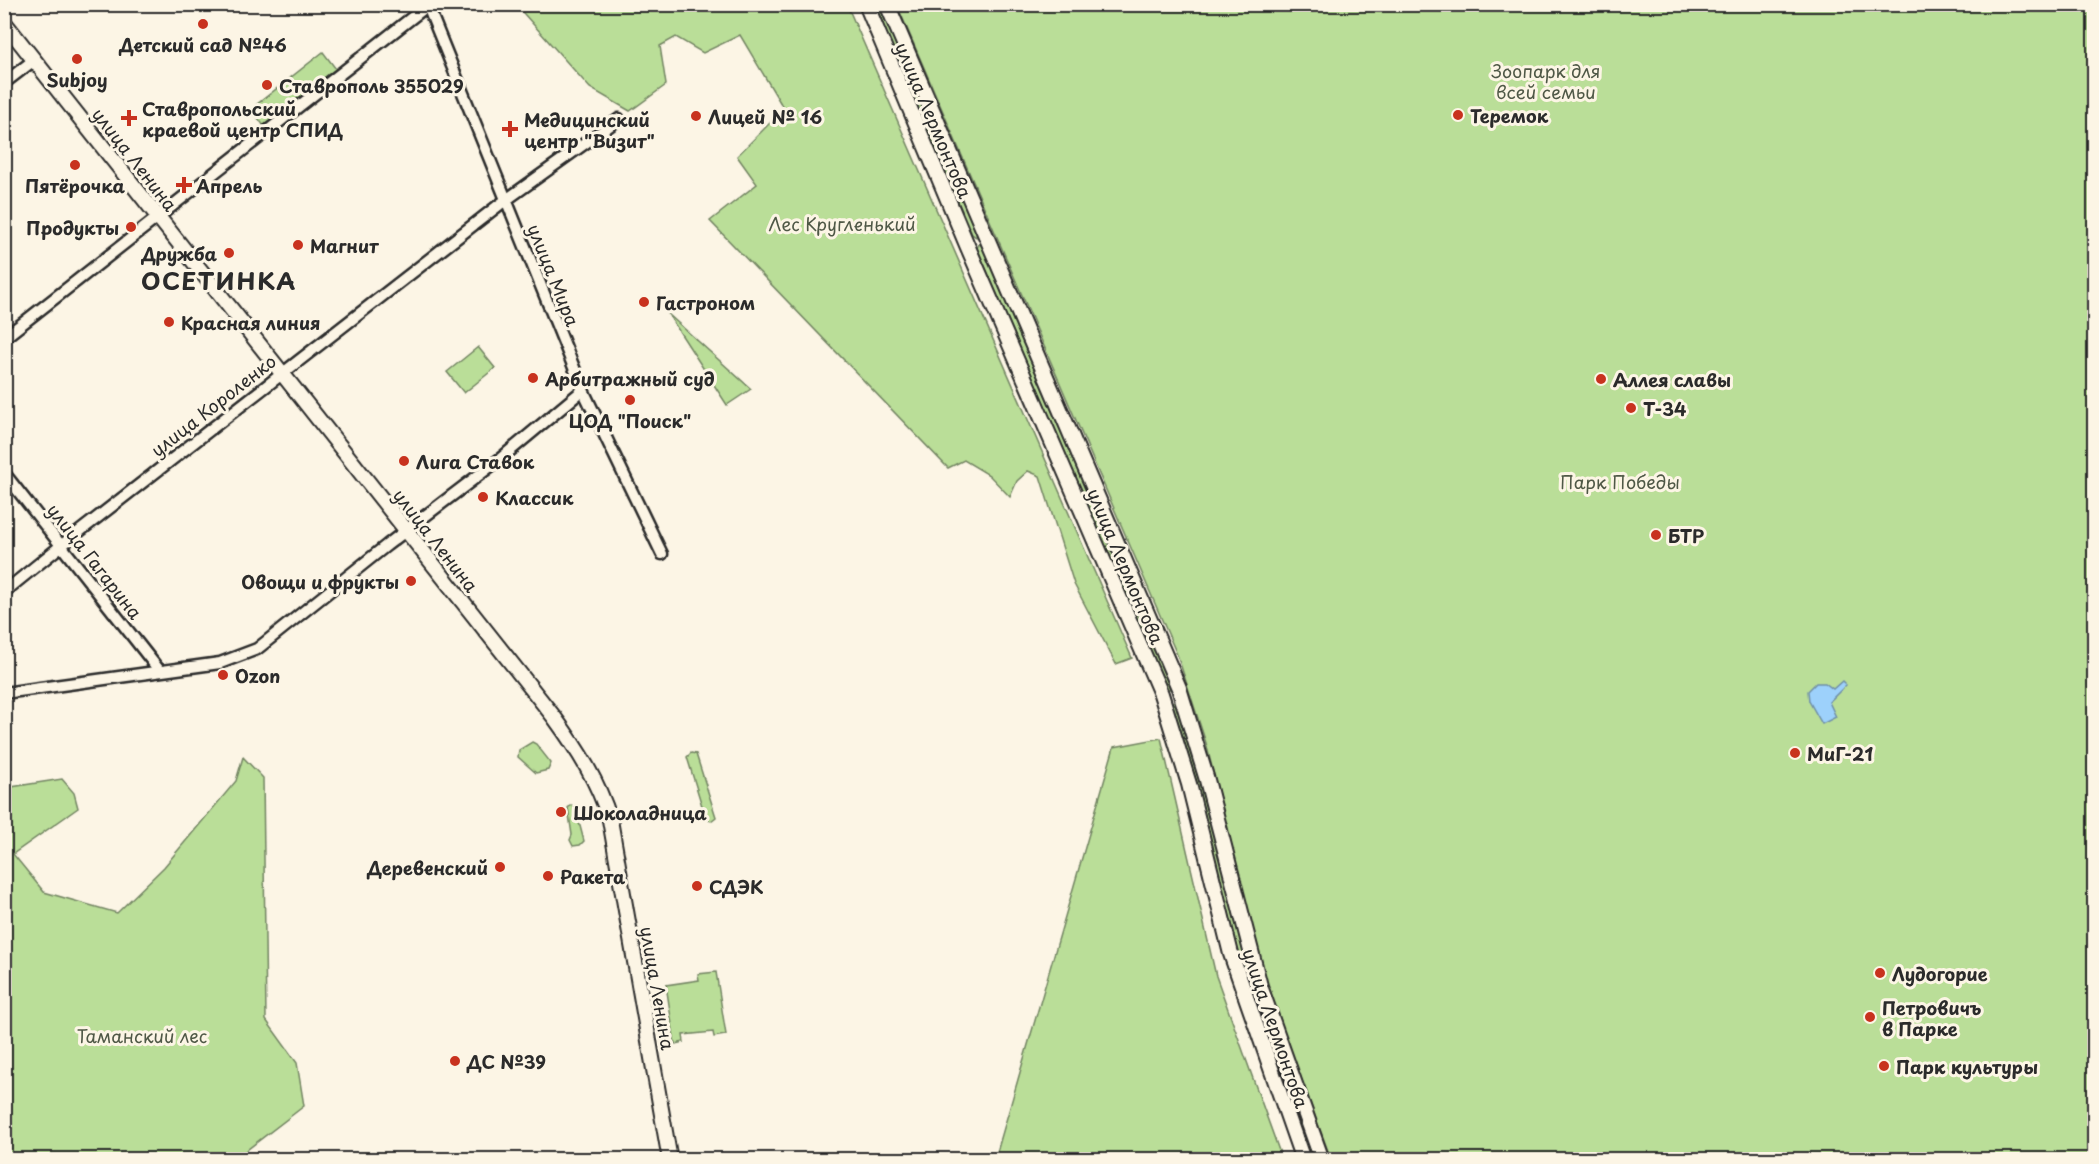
<svg xmlns="http://www.w3.org/2000/svg" width="2099" height="1164" viewBox="0 0 2099 1164" font-family="'Playpen Sans',sans-serif">
<style>
.green{fill:#bade98;stroke:#728462;stroke-width:1.5}
.water{fill:#9dd1fb;stroke:#6f8fa8;stroke-width:1.5}
.lines{fill:none;stroke-linecap:round;stroke-linejoin:round}
.minor-casing{stroke:#2b2b2b;stroke-width:15}
.major-casing{stroke:#2b2b2b;stroke-width:18}
.minor{stroke:#fcf5e5;stroke-width:10}
.major{stroke:#fcf5e5;stroke-width:14}
.poi-dot{fill:#c8321e;stroke:#fcf5e5;stroke-width:2}
.labels{text-anchor:middle;dominant-baseline:central;stroke-width:6;stroke-linejoin:round;paint-order:stroke}
.poi-label{font-size:18px;font-weight:bold;fill:#2b2b2b;stroke:#fcf5e5;text-anchor:start}
.park-label{font-size:18px;fill:#4f5846;stroke:#fcf5e5}
.street-label{font-size:18px;fill:#2b2b2b;stroke:#fcf5e5}
.district-label{font-size:24px;font-weight:bold;letter-spacing:1.5px;fill:#2b2b2b;stroke:#fcf5e5}
</style>
<rect width="100%" height="100%" fill="#fcf5e5"/>
<filter id="ink" filterUnits="userSpaceOnUse"><feTurbulence type="fractalNoise" baseFrequency=".0167" numOctaves="2"/><feDisplacementMap in="SourceGraphic" scale="12" xChannelSelector="R" yChannelSelector="G"/><feConvolveMatrix kernelMatrix="1 2 1 2 8 2 1 2 1" color-interpolation-filters="sRGB"/></filter>
<g filter="url(#ink)">
<g class="green">
<path d="M516 5H847L1132 658 1116 664 1074 584 1040 476 1028 471 1017 481 1010 497 989 475 964 460 948 468 710 221 757 184 737 156 784 109 740 35 703 53 676 37 660 46 666 85 630 111 590 88Z"/>
<path d="M874 5H879L977 232 976 237 972 234Z"/>
<path d="M897 5H2094V1159H1331L1265 980 1206 743 1178 657Z"/>
<path d="M323 52 336 69 264 126 251 109Z"/>
<path d="M979 244 983 246 1155 650 1170 689H1166L977 248Z"/>
<path d="M668 314 751 389 727 405Z"/>
<path d="M478 347 495 368 464 393 447 372Z"/>
<path d="M1175 701 1201 782 1234 917 1253 982 1251 984H1248C1218 891 1201 796 1171 703Z"/>
<path d="M1161 738 1216 976 1282 1159H995L1114 747Z"/>
<path d="M532 742 536 744 551 763 548 770 536 773 518 757 519 750Z"/>
<path d="M691 753 696 754 716 817 711 821 706 819 687 757Z"/>
<path d="M243 757 263 778 266 1020 297 1063 304 1106 235 1159H5V788L62 779 74 793 78 808 13 854 44 892 117 913 164 867 236 781Z"/>
<path d="M571 805 575 807 584 841 580 845 573 846 570 840 572 835 568 808Z"/>
<path d="M716 972 726 1035 714 1037 713 1032 683 1035 684 1042 675 1044 666 985 699 980 698 974Z"/>
<path d="M1254 994 1256 995 1316 1159H1311L1253 996Z"/>
</g>
<path class="water" d="M1842 681 1846 685 1829 702 1836 717 1822 724 1809 701 1808 691 1816 683H1825L1833 689Z"/>
<g class="lines">
<defs>
<g id="minor">
<path d="M427 4 583 390 662 554"/>
<path d="M4 83 34 60"/>
<path d="M4 338 428 5"/>
<path d="M4 473 159 670"/>
<path d="M4 592 62 545 499 205 619 119"/>
<path d="M4 693 220 663 257 649 387 545 500 459 583 390"/>
</g>
<g id="major">
<path d="M866 4 967 245 1161 694 1189 784 1231 954 1303 1160"/>
<path d="M887 4 1179 688 1207 780 1260 986 1322 1160"/>
<path d="M4 22 554 717C578 750 598 781 610 820L670 1160"/>
</g>
</defs>
<use href="#minor" class="minor-casing"/>
<use href="#major" class="major-casing"/>
<use href="#minor" class="minor"/>
<use href="#major" class="major"/>
</g>
</g>
<g class="poi-dot">
<circle cx="203" cy="24" r="6"/>
<circle cx="77" cy="59" r="6"/>
<circle cx="267" cy="85" r="6"/>
<circle cx="1458" cy="115" r="6"/>
<circle cx="696" cy="116" r="6"/>
<path d="M126 109h6v6h6v6h-6v6h-6v-6h-6v-6h6z"/>
<path d="M507 120h6v6h6v6h-6v6h-6v-6h-6v-6h6z"/>
<circle cx="75" cy="165" r="6"/>
<path d="M181 176h6v6h6v6h-6v6h-6v-6h-6v-6h6z"/>
<circle cx="131" cy="227" r="6"/>
<circle cx="298" cy="245" r="6"/>
<circle cx="229" cy="253" r="6"/>
<circle cx="644" cy="302" r="6"/>
<circle cx="169" cy="322" r="6"/>
<circle cx="533" cy="378" r="6"/>
<circle cx="1601" cy="379" r="6"/>
<circle cx="630" cy="400" r="6"/>
<circle cx="1631" cy="408" r="6"/>
<circle cx="404" cy="461" r="6"/>
<circle cx="483" cy="497" r="6"/>
<circle cx="1656" cy="535" r="6"/>
<circle cx="411" cy="581" r="6"/>
<circle cx="223" cy="675" r="6"/>
<circle cx="1795" cy="753" r="6"/>
<circle cx="561" cy="812" r="6"/>
<circle cx="500" cy="867" r="6"/>
<circle cx="548" cy="876" r="6"/>
<circle cx="697" cy="886" r="6"/>
<circle cx="1880" cy="973" r="6"/>
<circle cx="1870" cy="1017" r="6"/>
<circle cx="455" cy="1061" r="6"/>
<circle cx="1884" cy="1066" r="6"/>
</g>
<g class="labels">
<g class="poi-label">
<text x="203" y="44" text-anchor="middle">Детский сад №46</text>
<text x="77" y="79" text-anchor="middle">Subjoy</text>
<text x="279" y="85">Ставрополь 355029</text>
<text x="142" y="108">Ставропольский<tspan x="142" dy="21">краевой центр СПИД</tspan></text>
<text x="1470" y="115">Теремок</text>
<text x="708" y="116">Лицей № 16</text>
<text x="524" y="119">Медицинский<tspan x="524" dy="21">центр "Визит"</tspan></text>
<text x="75" y="185" text-anchor="middle">Пятёрочка</text>
<text x="196" y="185">Апрель</text>
<text x="119" y="227" text-anchor="end">Продукты</text>
<text x="310" y="245">Магнит</text>
<text x="217" y="253" text-anchor="end">Дружба</text>
<text x="656" y="302">Гастроном</text>
<text x="181" y="322">Красная линия</text>
<text x="545" y="378">Арбитражный суд</text>
<text x="1613" y="379">Аллея славы</text>
<text x="1643" y="408">Т-34</text>
<text x="630" y="420" text-anchor="middle">ЦОД "Поиск"</text>
<text x="416" y="461">Лига Ставок</text>
<text x="495" y="497">Классик</text>
<text x="1668" y="535">БТР</text>
<text x="399" y="581" text-anchor="end">Овощи и фрукты</text>
<text x="235" y="675">Ozon</text>
<text x="1807" y="753">МиГ-21</text>
<text x="573" y="812">Шоколадница</text>
<text x="488" y="867" text-anchor="end">Деревенский</text>
<text x="560" y="876">Ракета</text>
<text x="709" y="886">СДЭК</text>
<text x="1892" y="973">Лудогорие</text>
<text x="1882" y="1007">Петровичъ<tspan x="1882" dy="21">в Парке</tspan></text>
<text x="467" y="1061">ДС №39</text>
<text x="1896" y="1066">Парк культуры</text>
</g>
<g class="park-label">
<text x="1546" y="70">Зоопарк для<tspan x="1546" dy="21">всей семьи</tspan></text>
<text x="842" y="223">Лес Кругленький</text>
<text x="1620" y="481">Парк Победы</text>
<text x="142" y="1035">Таманский лес</text>
</g>
<g class="street-label">
<text transform="translate(934 120) rotate(67)">улица Лермонтова</text>
<text transform="translate(135 159) rotate(52)">улица Ленина</text>
<text transform="translate(554 275) rotate(68)">улица Мира</text>
<text transform="translate(213 405) rotate(-38)">улица Короленко</text>
<text transform="translate(436 540) rotate(52)">улица Ленина</text>
<text transform="translate(95 561) rotate(52)">улица Гагарина</text>
<text transform="translate(1126 566) rotate(67)">улица Лермонтова</text>
<text transform="translate(658 988) rotate(80)">улица Ленина</text>
<text transform="translate(1276 1028) rotate(71)">улица Лермонтова</text>
</g>
<g class="district-label">
<text x="219" y="280">ОСЕТИНКА</text>
</g>
</g>
<rect width="2099" height="1164" fill="none" stroke="#fcf5e5" stroke-width="24"/>
<rect x="12" y="12" width="2075" height="1140" fill="none" stroke="#2b2b2b" stroke-width="2" filter="url(#ink)"/>
</svg>
